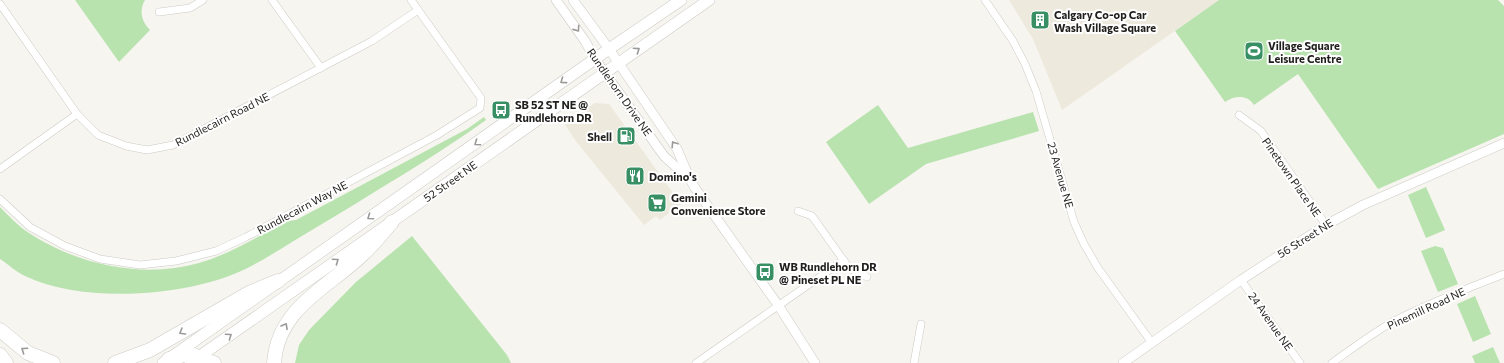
<svg xmlns="http://www.w3.org/2000/svg" width="1504" height="363" viewBox="0 0 1504 363" font-family="Commissioner,sans-serif">
<style>
.built{fill:#eee9dd}
.park{fill:#b8e3af}
.lines{fill:none;stroke-linecap:round;stroke-linejoin:round}
.minor-casing{stroke:#cdcbc6;stroke-width:8}
.tertiary-casing{stroke:#cdcbc6;stroke-width:10}
.secondary-casing{stroke:#cdcbc6;stroke-width:12}
.motorway-casing{stroke:#cdcbc6;stroke-width:15}
.minor{stroke:#fff;stroke-width:7}
.tertiary{stroke:#fff;stroke-width:9}
.secondary{stroke:#fff;stroke-width:11}
.motorway{stroke:#fff;stroke-width:14}
.oneway{stroke:#9b9a99}
.labels{text-anchor:middle;dominant-baseline:central;stroke-width:4;stroke-linejoin:round;paint-order:stroke}
.poi-label{font-size:11px;font-weight:bold;fill:#201f1d;stroke:#fff;text-anchor:start}
.street-label{font-size:11px;fill:#201f1d;stroke:#fff}
</style>
<rect width="100%" height="100%" fill="#f7f5f0"/>
<g class="built">
<path d="M1009 0H1219L1062 110 1033 39Z"/>
<path d="M595 103 609 104 681 204 660 220 656 216 644 225 575 140 564 123Z"/>
</g>
<g class="park">
<path d="M75 0H145C139 10 141 21 150 30L119 62Z"/>
<path d="M1219 0H1498L1504 6V134L1378 189 1298 74 1254 105C1247 94 1234 96 1225 102L1175 31Z"/>
<path d="M878 105 908 148 1033 112 1039 131 926 164 869 204 826 142Z"/>
<path d="M484 117 486 120C443 151 397 178 352 206 332 218 312 230 292 242 274 253 254 266 234 274 178 297 80 303 25 276 16 272 8 264 0 259V207C9 216 18 226 29 233 78 265 142 279 199 263 230 254 259 236 287 221L296 220 467 129Z"/>
<path d="M1426 187 1445 230 1426 238 1408 195Z"/>
<path d="M412 236 507 355 511 363H295L299 345 309 330 356 282Z"/>
<path d="M1435 246 1443 248 1458 284 1438 292 1421 251Z"/>
<path d="M1475 296 1491 334 1473 342 1457 304Z"/>
<path d="M1493 347 1500 363H1475L1472 356Z"/>
</g>
<g class="lines">
<defs>
<g id="minor">
<path d="M272 0 321 68"/>
<path d="M985 0 1013 41 1025 64 1036 91 1074 222 1084 244 1098 268 1152 343"/>
<path d="M0 4 77 114 98 135 126 146 147 150 173 145 372 41 418 10"/>
<path d="M159 12 190 8 203 0"/>
<path d="M1239 115 1261 131 1326 225"/>
<path d="M0 169 77 114"/>
<path d="M0 199 30 227 65 246 100 259 140 265 176 261 216 251 246 237 437 135 480 108 481 98 411 0"/>
<path d="M798 211 812 216 849 268 867 277"/>
<path d="M1241 280 1300 363"/>
<path d="M696 363 844 260"/>
<path d="M914 363 921 324"/>
<path d="M1332 363C1353 348 1374 332 1396 320 1431 302 1468 288 1504 274"/>
</g>
<g id="tertiary">
<path d="M556 0 585 41 595 59 664 156 687 177"/>
<path d="M573 0 609 49 677 149 690 179 695 188 778 305 815 363"/>
<path d="M1123 363 1241 280 1326 225 1363 205 1504 143"/>
</g>
<g id="secondary">
<path d="M163 363 609 49 681 0"/>
<path d="M190 363 709 0"/>
</g>
<g id="motorway">
<path d="M0 330 28 353 53 363"/>
<path d="M0 355 6 363"/>
<path d="M169 359 184 355H194L197 358 214 363"/>
<path d="M115 363 150 350 249 293 278 281"/>
<path d="M274 363C278 307 328 288 364 253 374 244 383 232 392 222"/>
</g>
</defs>
<use href="#minor" class="minor-casing"/>
<use href="#tertiary" class="tertiary-casing"/>
<use href="#secondary" class="secondary-casing"/>
<use href="#motorway" class="motorway-casing"/>
<use href="#minor" class="minor"/>
<use href="#tertiary" class="tertiary"/>
<use href="#secondary" class="secondary"/>
<use href="#motorway" class="motorway"/>
</g>
<defs><path id="oneway-chevron" d="M-2-3.5L2.5 0L-2 3.5" fill="none" stroke-width="1.6" stroke-linecap="round" stroke-linejoin="round"/></defs>
<g class="oneway">
<use href="#oneway-chevron" transform="translate(577 29) rotate(55)"/>
<use href="#oneway-chevron" transform="translate(637 50) rotate(-34)"/>
<use href="#oneway-chevron" transform="translate(563 81) rotate(144)"/>
<use href="#oneway-chevron" transform="translate(477 143) rotate(145)"/>
<use href="#oneway-chevron" transform="translate(674 144) rotate(-123)"/>
<use href="#oneway-chevron" transform="translate(370 217) rotate(145)"/>
<use href="#oneway-chevron" transform="translate(336 261) rotate(-35)"/>
<use href="#oneway-chevron" transform="translate(285 326) rotate(-61)"/>
<use href="#oneway-chevron" transform="translate(182 332) rotate(150)"/>
<use href="#oneway-chevron" transform="translate(229 336) rotate(-35)"/>
<use href="#oneway-chevron" transform="translate(24 350) rotate(-146)"/>
</g>
<defs>
<symbol id="building-square" viewBox="-11 -11 22 22"><rect x="-9" y="-9" width="18" height="18" rx="4" fill="#378f63" stroke="#fff"/><path d="M-4-6H4V6H1V3H-1V6H-4ZM-2.5-4.3h1.7v1.8h-1.7ZM.8-4.3h1.7v1.8H.8ZM-2.5-1h1.7V.8h-1.7ZM.8-1h1.7V.8H.8Z" fill="#fff"/></symbol>
<symbol id="stadium-square" viewBox="-11 -11 22 22"><rect x="-9" y="-9" width="18" height="18" rx="4" fill="#378f63" stroke="#fff"/><path d="M0-5a6.5 5 0 1 0 0 10a6.5 5 0 1 0 0-10ZM-3.5-1.8h7v3.6h-7Z" fill="#fff"/></symbol>
<symbol id="bus-square" viewBox="-11 -11 22 22"><rect x="-9" y="-9" width="18" height="18" rx="4" fill="#378f63" stroke="#fff"/><path d="M-5-6H5V4H4V6H2V4H-2V6H-4V4H-5ZM-3.5-4V0h7V-4ZM-3.5 1.2v1.5H-2V1.2ZM2 1.2v1.5H3.5V1.2Z" fill="#fff"/></symbol>
<symbol id="fuel-square" viewBox="-11 -11 22 22"><rect x="-9" y="-9" width="18" height="18" rx="4" fill="#378f63" stroke="#fff"/><path d="M-5.5-6h7V0h2V4h1.3V-2.5L3-4.5l.8-.8L6-3V5H2.5V1h-1V6h-7ZM-4.2-4.7v3.2H.2V-4.7Z" fill="#fff"/></symbol>
<symbol id="restaurant-square" viewBox="-11 -11 22 22"><rect x="-9" y="-9" width="18" height="18" rx="4" fill="#378f63" stroke="#fff"/><path d="M-5-6h1v4h1v-4h1v4h1v-4h1v5L-1.5 .5V6h-2V.5L-5-1ZM5-6V6H3V1.5H1.5Q1.5-4 5-6Z" fill="#fff"/></symbol>
<symbol id="supermarket-square" viewBox="-11 -11 22 22"><rect x="-9" y="-9" width="18" height="18" rx="4" fill="#378f63" stroke="#fff"/><path d="M-6-5.5h2.5l.6 2H6L4.5 2H-2.5L-4.4-4H-6ZM-1.5 3.2a1.3 1.3 0 1 0 .1 0ZM3 3.2a1.3 1.3 0 1 0 .1 0Z" fill="#fff"/></symbol>
</defs>
<g fill-rule="evenodd">
<use href="#building-square" x="1029" y="9" width="22" height="22"/>
<use href="#stadium-square" x="1243" y="40" width="22" height="22"/>
<use href="#bus-square" x="490" y="99" width="22" height="22"/>
<use href="#fuel-square" x="615" y="125" width="22" height="22"/>
<use href="#restaurant-square" x="624" y="165" width="22" height="22"/>
<use href="#supermarket-square" x="646" y="192" width="22" height="22"/>
<use href="#bus-square" x="754" y="261" width="22" height="22"/>
</g>
<g class="labels">
<g class="poi-label">
<text x="1054" y="14">Calgary Co-op Car<tspan x="1054" dy="13">Wash Village Square</tspan></text>
<text x="1268" y="45">Village Square<tspan x="1268" dy="13">Leisure Centre</tspan></text>
<text x="515" y="104">SB 52 ST NE @<tspan x="515" dy="13">Rundlehorn DR</tspan></text>
<text x="612" y="136" text-anchor="end">Shell</text>
<text x="649" y="176">Domino's</text>
<text x="671" y="197">Gemini<tspan x="671" dy="13">Convenience Store</tspan></text>
<text x="779" y="266">WB Rundlehorn DR<tspan x="779" dy="13">@ Pineset PL NE</tspan></text>
</g>
<g class="street-label">
<text transform="translate(620 92) rotate(55)">Rundlehorn Drive NE</text>
<text transform="translate(222 119) rotate(-27)">Rundlecairn Road NE</text>
<text transform="translate(1061 175) rotate(74)">23 Avenue NE</text>
<text transform="translate(1292 177) rotate(55)">Pinetown Place NE</text>
<text transform="translate(450 181) rotate(-35)">52 Street NE</text>
<text transform="translate(302 207) rotate(-28)">Rundlecairn Way NE</text>
<text transform="translate(1305 238) rotate(-32)">56 Street NE</text>
<text transform="translate(1426 308) rotate(-25)">Pinemill Road NE</text>
<text transform="translate(1271 321) rotate(55)">24 Avenue NE</text>
</g>
</g>
</svg>
